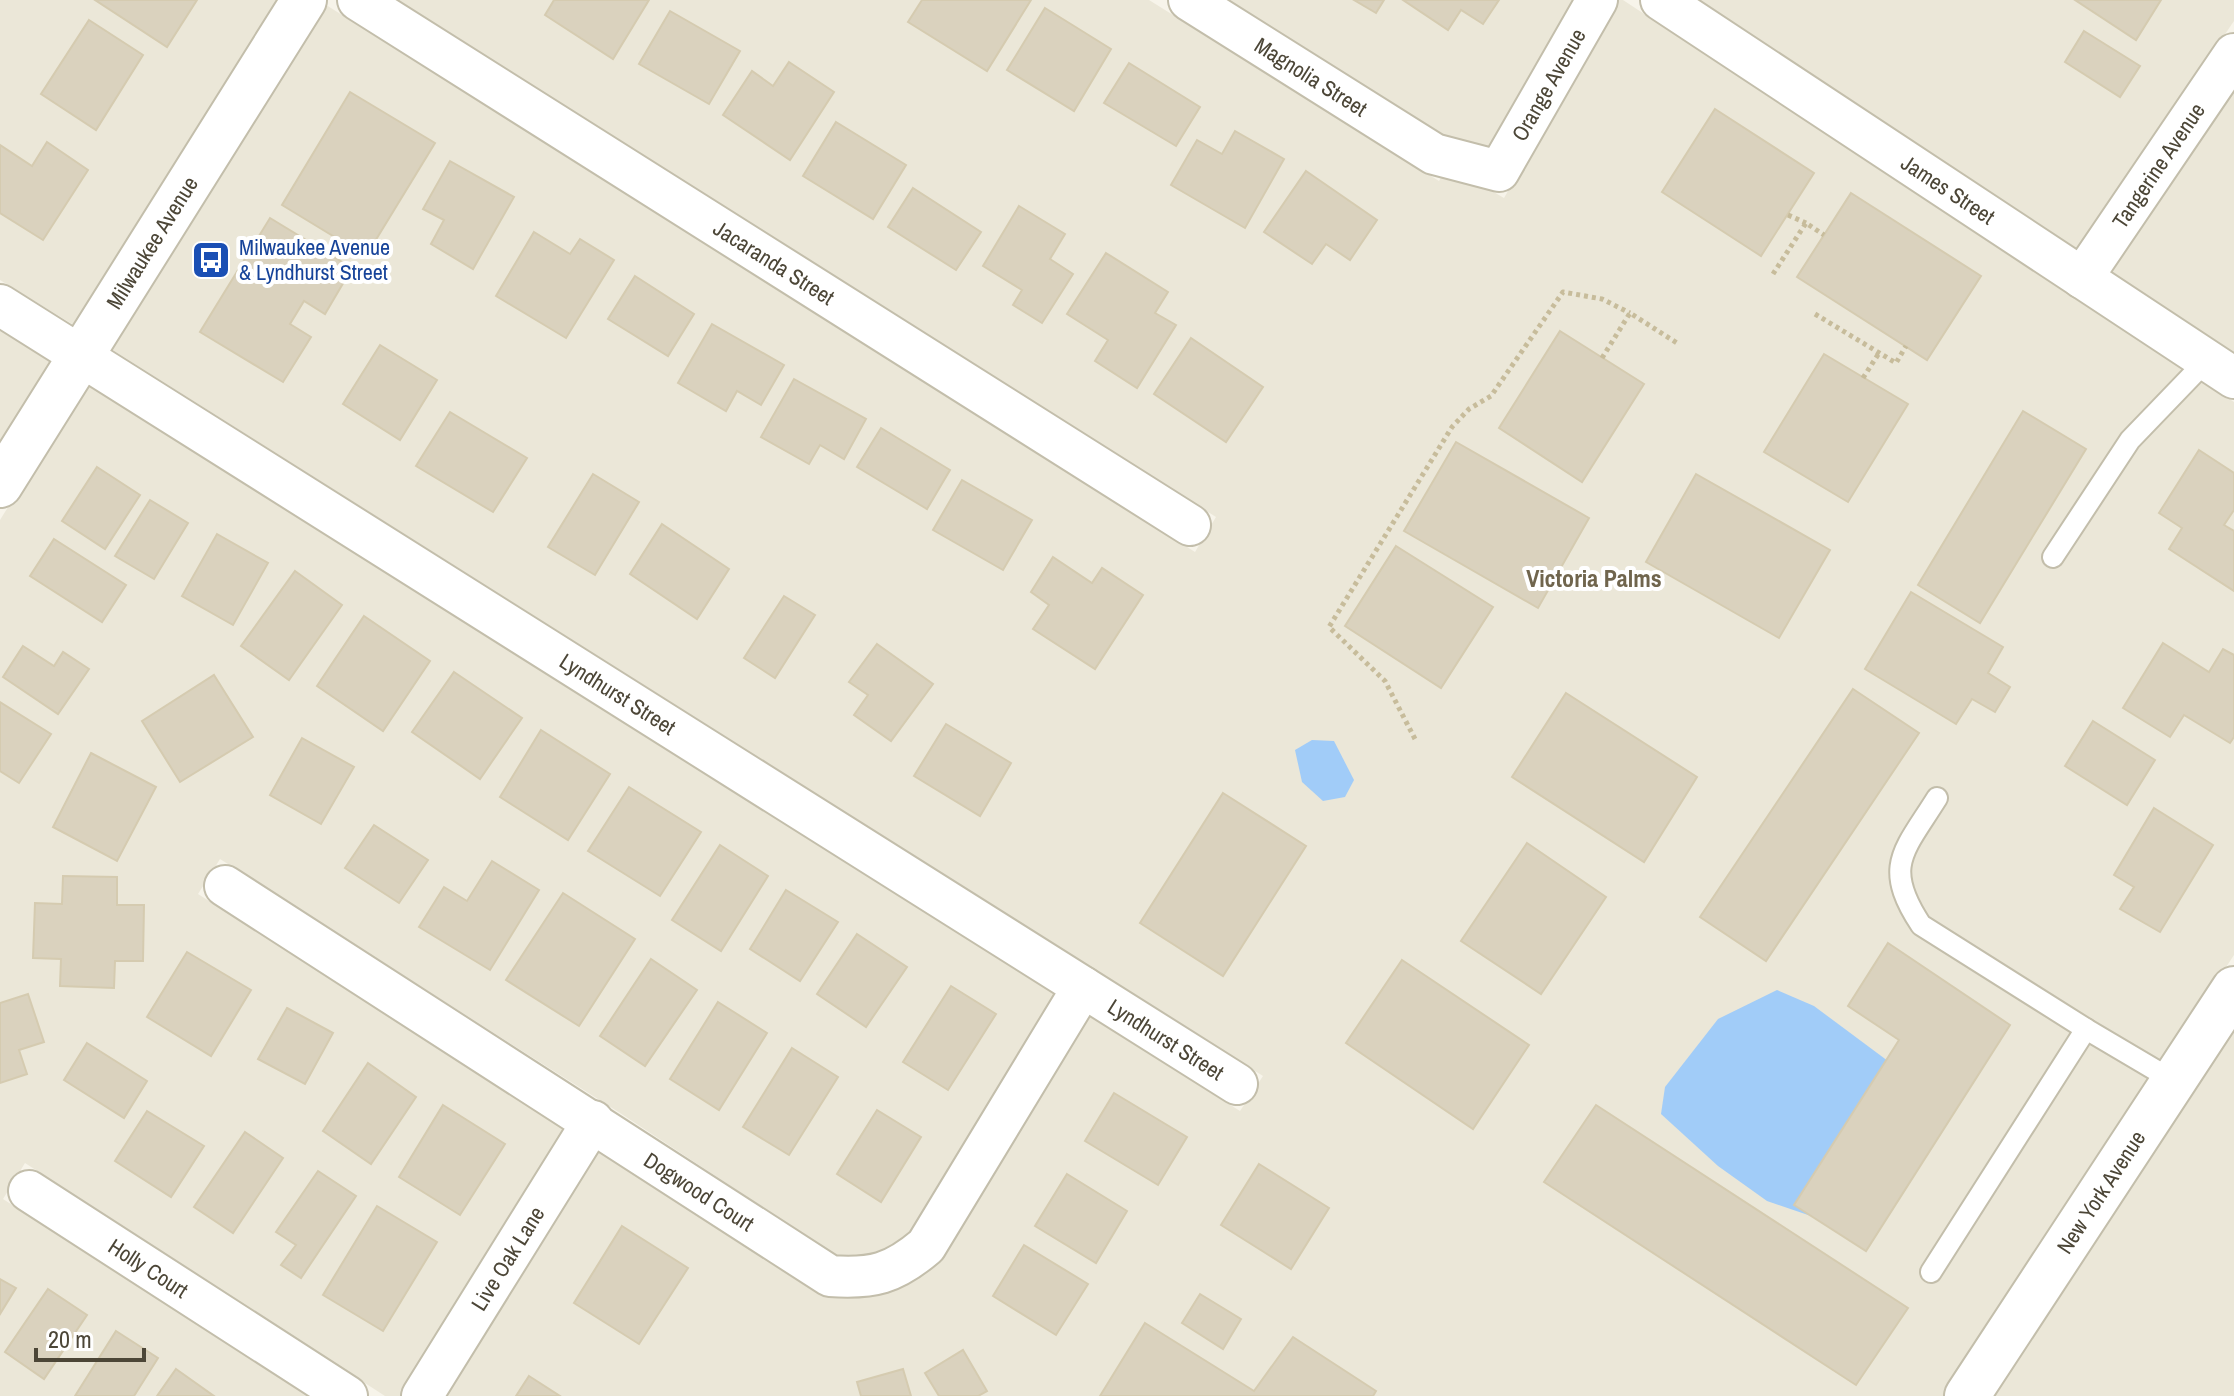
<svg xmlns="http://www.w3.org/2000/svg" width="2234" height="1396" viewBox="0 0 2234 1396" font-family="'Archivo Narrow',sans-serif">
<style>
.residential{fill:#ebe7d8}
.water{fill:#a1ccf8}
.building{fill:#dad2be;stroke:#d5cbb0;stroke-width:2}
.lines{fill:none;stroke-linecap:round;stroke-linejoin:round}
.service-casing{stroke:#c3beab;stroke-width:24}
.minor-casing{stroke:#c3beab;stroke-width:44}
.tertiary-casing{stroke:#c3beab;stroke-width:48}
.path{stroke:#c7bc9b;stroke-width:5;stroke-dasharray:4 4;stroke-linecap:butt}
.service{stroke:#fff;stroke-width:20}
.minor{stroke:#fff;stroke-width:40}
.tertiary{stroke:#fff;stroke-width:44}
.labels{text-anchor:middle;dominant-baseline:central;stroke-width:8;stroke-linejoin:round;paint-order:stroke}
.street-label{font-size:22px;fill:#4c4637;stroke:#fff}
.transit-label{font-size:22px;fill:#164399;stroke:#fff;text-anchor:start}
.neighbourhood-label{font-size:24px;font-weight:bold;fill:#70654d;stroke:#fff}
</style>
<rect width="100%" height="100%" fill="#f7f4ea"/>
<g class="residential">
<path d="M0 0H282L77 327 0 280Z"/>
<path d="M397 0H1149L1439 181 1460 146 1228 0H1576L1473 180 1504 198 1619 0H1623L2234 402V955L1944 1396H444L598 1149 818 1294 862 1298 910 1284 942 1255 1088 1015 1240 1111 1263 1076 108 347 323 3 1195 552 1216 517Z"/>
<path d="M1698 0H2234V21L2078 250Z"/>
<path d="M2234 87V353L2109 271Z"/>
<path d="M0 329 55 363 0 450Z"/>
<path d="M86 382 1056 995 913 1233 892 1250 861 1258 837 1256 620 1113 220 859 198 894 566 1129 400 1396H385L25 1163 3 1199 308 1396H0V520Z"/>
<path d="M2234 1023V1396H1989Z"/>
</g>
<g class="water">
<path d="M1312 740 1334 741 1354 780 1345 797 1323 801 1302 782 1295 750Z"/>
<path d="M1777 990 1814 1006 1900 1070 1856 1161 1811 1216 1767 1201 1718 1166 1661 1114 1665 1087 1718 1019Z"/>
</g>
<g class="building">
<path d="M95 0H197L167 47Z"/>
<path d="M554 0H649L613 59 545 15Z"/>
<path d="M922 0H1031L987 71 908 22Z"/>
<path d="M1354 0H1384L1376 13Z"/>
<path d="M1403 0H1499L1483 24 1461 10 1448 30Z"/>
<path d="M2075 0H2161L2136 40Z"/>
<path d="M1045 8 1111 49 1074 111 1007 70Z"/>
<path d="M670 11 740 51 709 104 639 64Z"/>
<path d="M89 20 143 55 96 130 41 94Z"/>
<path d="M2084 31 2140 66 2120 97 2065 62Z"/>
<path d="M789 62 834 92 790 160 723 115 752 71 773 86Z"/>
<path d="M1129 63 1200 107 1176 146 1104 103Z"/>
<path d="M350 92 435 143 366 256 282 205Z"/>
<path d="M1715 109 1814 173 1761 256 1662 192Z"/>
<path d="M836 122 906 165 873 219 803 176Z"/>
<path d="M1235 131 1284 159 1245 228 1171 185 1197 140 1222 154Z"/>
<path d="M47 142 88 170 43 240 0 213V145L32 166Z"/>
<path d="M450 161 514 197 473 269 431 244 444 220 423 209Z"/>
<path d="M1306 171 1377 220 1350 260 1326 244 1312 264 1264 232Z"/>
<path d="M913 188 981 232 956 270 888 227Z"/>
<path d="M1851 193 1981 276 1927 360 1797 277Z"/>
<path d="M1019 206 1065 234 1050 259 1073 274 1042 323 1013 305 1022 290 983 266Z"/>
<path d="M270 218 352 268 325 314 304 301 290 324 311 337 283 382 200 332Z"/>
<path d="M534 232 570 254 580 239 614 260 566 338 496 296Z"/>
<path d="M1106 253 1168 292 1155 313 1176 325 1137 388 1095 361 1108 340 1067 314Z"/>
<path d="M635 276 694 314 668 356 608 319Z"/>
<path d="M712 324 784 365 761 405 737 391 726 411 678 383Z"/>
<path d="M1560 331 1644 384 1582 482 1499 428Z"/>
<path d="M1191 338 1263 387 1226 442 1154 394Z"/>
<path d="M380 345 437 380 400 440 343 404Z"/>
<path d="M1824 354 1908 404 1848 502 1764 452Z"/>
<path d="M794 379 866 419 844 459 820 445 809 464 761 437Z"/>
<path d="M2023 411 2086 449 1980 623 1918 585Z"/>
<path d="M450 412 527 458 493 512 416 466Z"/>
<path d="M881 428 950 470 927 509 857 467Z"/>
<path d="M1456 442 1589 518 1538 608 1404 531Z"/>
<path d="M2199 450 2234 473V510L2224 525 2234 531V591L2169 549 2182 528 2159 513Z"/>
<path d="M97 467 140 495 105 549 62 521Z"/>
<path d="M593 474 639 502 595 575 548 547Z"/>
<path d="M1696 474 1830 550 1779 638 1646 562Z"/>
<path d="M962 480 1032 520 1003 570 933 530Z"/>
<path d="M150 500 188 523 154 579 115 556Z"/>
<path d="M662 524 729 569 697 619 630 574Z"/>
<path d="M217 534 268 563 233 625 182 596Z"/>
<path d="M54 539 126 585 102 622 30 576Z"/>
<path d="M1396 546 1493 607 1441 688 1345 626Z"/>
<path d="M1053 557 1092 583 1102 568 1143 595 1095 669 1033 629 1049 605 1031 592Z"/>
<path d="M295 571 342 605 289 680 241 646Z"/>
<path d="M1911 592 2003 647 1988 673 2010 687 1995 712 1972 699 1956 724 1865 669Z"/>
<path d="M784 596 815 615 775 678 744 658Z"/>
<path d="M364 616 430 661 383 731 317 686Z"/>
<path d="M2163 643 2209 672 2223 649 2234 655V737L2230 743 2184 715 2170 737 2123 708Z"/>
<path d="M877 644 933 684 891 741 854 715 868 695 849 682Z"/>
<path d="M23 646 54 666 63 652 89 669 58 714 3 677Z"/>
<path d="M454 672 522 718 480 779 412 732Z"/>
<path d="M214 675 253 737 180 782 142 721Z"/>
<path d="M1853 689 1919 733 1766 961 1700 917Z"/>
<path d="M1566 693 1697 777 1644 862 1512 777Z"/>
<path d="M0 702 51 734 19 783 0 771Z"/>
<path d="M2093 721 2155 760 2127 805 2065 766Z"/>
<path d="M946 724 1011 763 980 816 914 776Z"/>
<path d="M541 730 610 774 568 840 500 797Z"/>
<path d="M302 738 354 767 321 824 270 795Z"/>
<path d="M91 753 156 787 117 861 53 827Z"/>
<path d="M629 787 701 832 660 896 588 851Z"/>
<path d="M1223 793 1306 846 1223 976 1140 923Z"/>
<path d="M2154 808 2213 845 2160 932 2120 909 2134 887 2114 875Z"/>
<path d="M374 825 428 860 399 903 345 868Z"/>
<path d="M1527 843 1606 897 1541 994 1461 941Z"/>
<path d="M720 845 768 876 721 951 672 920Z"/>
<path d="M492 861 539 890 490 970 419 927 444 887 467 901Z"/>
<path d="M63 876 117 877V905H144L143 961H115L114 988 60 986 61 959 33 958 35 903 62 904Z"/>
<path d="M786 890 838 922 800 981 750 949Z"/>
<path d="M563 893 635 939 579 1026 506 980Z"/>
<path d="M857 934 907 967 866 1027 817 994Z"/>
<path d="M1888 943 2010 1025 1866 1251 1794 1205 1899 1040 1848 1006Z"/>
<path d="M187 952 251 990 211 1056 147 1017Z"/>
<path d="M651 959 697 990 645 1066 600 1036Z"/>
<path d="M1402 960 1529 1045 1473 1129 1346 1043Z"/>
<path d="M951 986 996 1014 948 1090 903 1062Z"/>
<path d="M28 994 44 1042 19 1050 27 1074 0 1083V1003Z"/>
<path d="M718 1002 767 1033 719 1110 670 1079Z"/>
<path d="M287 1008 333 1033 305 1084 258 1059Z"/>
<path d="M87 1043 147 1081 124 1118 64 1080Z"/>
<path d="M792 1048 838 1077 789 1155 743 1127Z"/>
<path d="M368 1063 416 1097 371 1164 323 1131Z"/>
<path d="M1114 1093 1187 1137 1158 1185 1085 1141Z"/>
<path d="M443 1105 505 1144 460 1215 399 1177Z"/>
<path d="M1596 1105 1908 1308 1856 1385 1544 1182Z"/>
<path d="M877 1110 921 1137 881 1202 837 1174Z"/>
<path d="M147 1111 204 1146 171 1197 115 1161Z"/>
<path d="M245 1132 283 1158 233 1233 194 1207Z"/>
<path d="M1259 1164 1329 1208 1291 1269 1221 1225Z"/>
<path d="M318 1171 356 1196 301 1278 281 1265 296 1245 276 1232Z"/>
<path d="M1067 1174 1127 1211 1096 1263 1035 1226Z"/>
<path d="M377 1206 437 1242 383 1331 323 1295Z"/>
<path d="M622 1226 688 1268 639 1344 574 1303Z"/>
<path d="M1024 1245 1088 1284 1056 1335 993 1296Z"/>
<path d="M0 1279 16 1288 0 1314Z"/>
<path d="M48 1289 87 1315 44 1379 5 1352Z"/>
<path d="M1200 1294 1241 1319 1223 1349 1182 1323Z"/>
<path d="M1145 1323 1254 1391 1293 1337 1376 1391 1373 1396H1100Z"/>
<path d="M116 1331 158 1358 134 1396H75Z"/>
<path d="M963 1350 987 1391 978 1396H939L925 1373Z"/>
<path d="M176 1369 214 1396H157Z"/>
<path d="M903 1369 911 1396H861L857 1382Z"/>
<path d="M529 1376 560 1396H516Z"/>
</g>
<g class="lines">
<defs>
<g id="service">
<path d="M2053 557 2130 440 2207 360"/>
<path d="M1937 798C1904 851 1882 866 1921 925L2086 1029"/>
<path d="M1931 1272 2086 1029 2174 1081"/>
</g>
<g id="minor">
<path id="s1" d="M358 0 1190 525"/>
<path id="s2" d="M1189 0 1434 154 1499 171 1597 0"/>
<path id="s3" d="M1661 0 2234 378"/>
<path id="s4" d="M2082 278 2234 54"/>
<path id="s5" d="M0 305 1237 1084"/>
<path id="s6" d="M225 886 830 1276C873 1279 893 1274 926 1246L1083 987"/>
<path id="s7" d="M29 1191 347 1396"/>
<path id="s8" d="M422 1396 593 1121"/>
</g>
<g id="tertiary">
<path id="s9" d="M0 485 304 0"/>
<path id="s10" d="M1967 1396 2234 989"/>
</g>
</defs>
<use href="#service" class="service-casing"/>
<use href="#minor" class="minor-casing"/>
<use href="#tertiary" class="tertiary-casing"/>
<g class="path">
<path d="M1788 215 1806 223"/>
<path d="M1773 274 1806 223 1824 235"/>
<path d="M1815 314 1896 363 1906 346"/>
<path d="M1602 358 1630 313 1677 343"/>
<path d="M1863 378 1879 353"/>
<path d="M1415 739 1385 681 1329 627 1452 427 1469 409 1491 396 1563 292 1602 299 1630 313"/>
</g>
<use href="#service" class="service"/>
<use href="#minor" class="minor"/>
<use href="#tertiary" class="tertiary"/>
</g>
<defs>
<symbol id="bus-square" viewBox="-11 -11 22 22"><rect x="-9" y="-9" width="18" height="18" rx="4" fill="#1a4fb4" stroke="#fff"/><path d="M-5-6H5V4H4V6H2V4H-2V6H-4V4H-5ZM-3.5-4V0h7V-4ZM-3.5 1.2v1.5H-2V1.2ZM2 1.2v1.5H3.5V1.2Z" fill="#fff"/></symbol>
</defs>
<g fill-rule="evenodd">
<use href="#bus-square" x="189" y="238" width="44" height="44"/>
</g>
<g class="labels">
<g class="street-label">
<text stroke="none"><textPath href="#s2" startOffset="144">Magnolia Street</textPath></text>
<text stroke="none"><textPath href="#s2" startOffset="456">Orange Avenue</textPath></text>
<text stroke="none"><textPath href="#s4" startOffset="136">Tangerine Avenue</textPath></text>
<text stroke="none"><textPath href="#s3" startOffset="344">James Street</textPath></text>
<text stroke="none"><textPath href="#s9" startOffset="286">Milwaukee Avenue</textPath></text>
<text stroke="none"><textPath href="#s1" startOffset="492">Jacaranda Street</textPath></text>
<text stroke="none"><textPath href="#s5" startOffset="730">Lyndhurst Street</textPath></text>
<text stroke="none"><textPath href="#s5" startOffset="1378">Lyndhurst Street</textPath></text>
<text stroke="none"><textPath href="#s6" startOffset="564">Dogwood Court</textPath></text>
<text stroke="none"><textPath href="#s10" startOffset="244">New York Avenue</textPath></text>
<text stroke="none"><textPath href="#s8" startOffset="162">Live Oak Lane</textPath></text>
<text stroke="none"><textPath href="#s7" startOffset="142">Holly Court</textPath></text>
</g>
<g class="transit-label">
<text x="239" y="247">Milwaukee Avenue<tspan x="239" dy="25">&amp; Lyndhurst Street</tspan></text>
</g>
<g class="neighbourhood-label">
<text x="1594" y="578">Victoria Palms</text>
</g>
</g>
<path d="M36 1348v12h108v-12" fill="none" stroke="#4c4637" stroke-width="4"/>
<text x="48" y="1348" font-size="24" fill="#4c4637" stroke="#ffffff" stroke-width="6" paint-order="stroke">20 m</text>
</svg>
